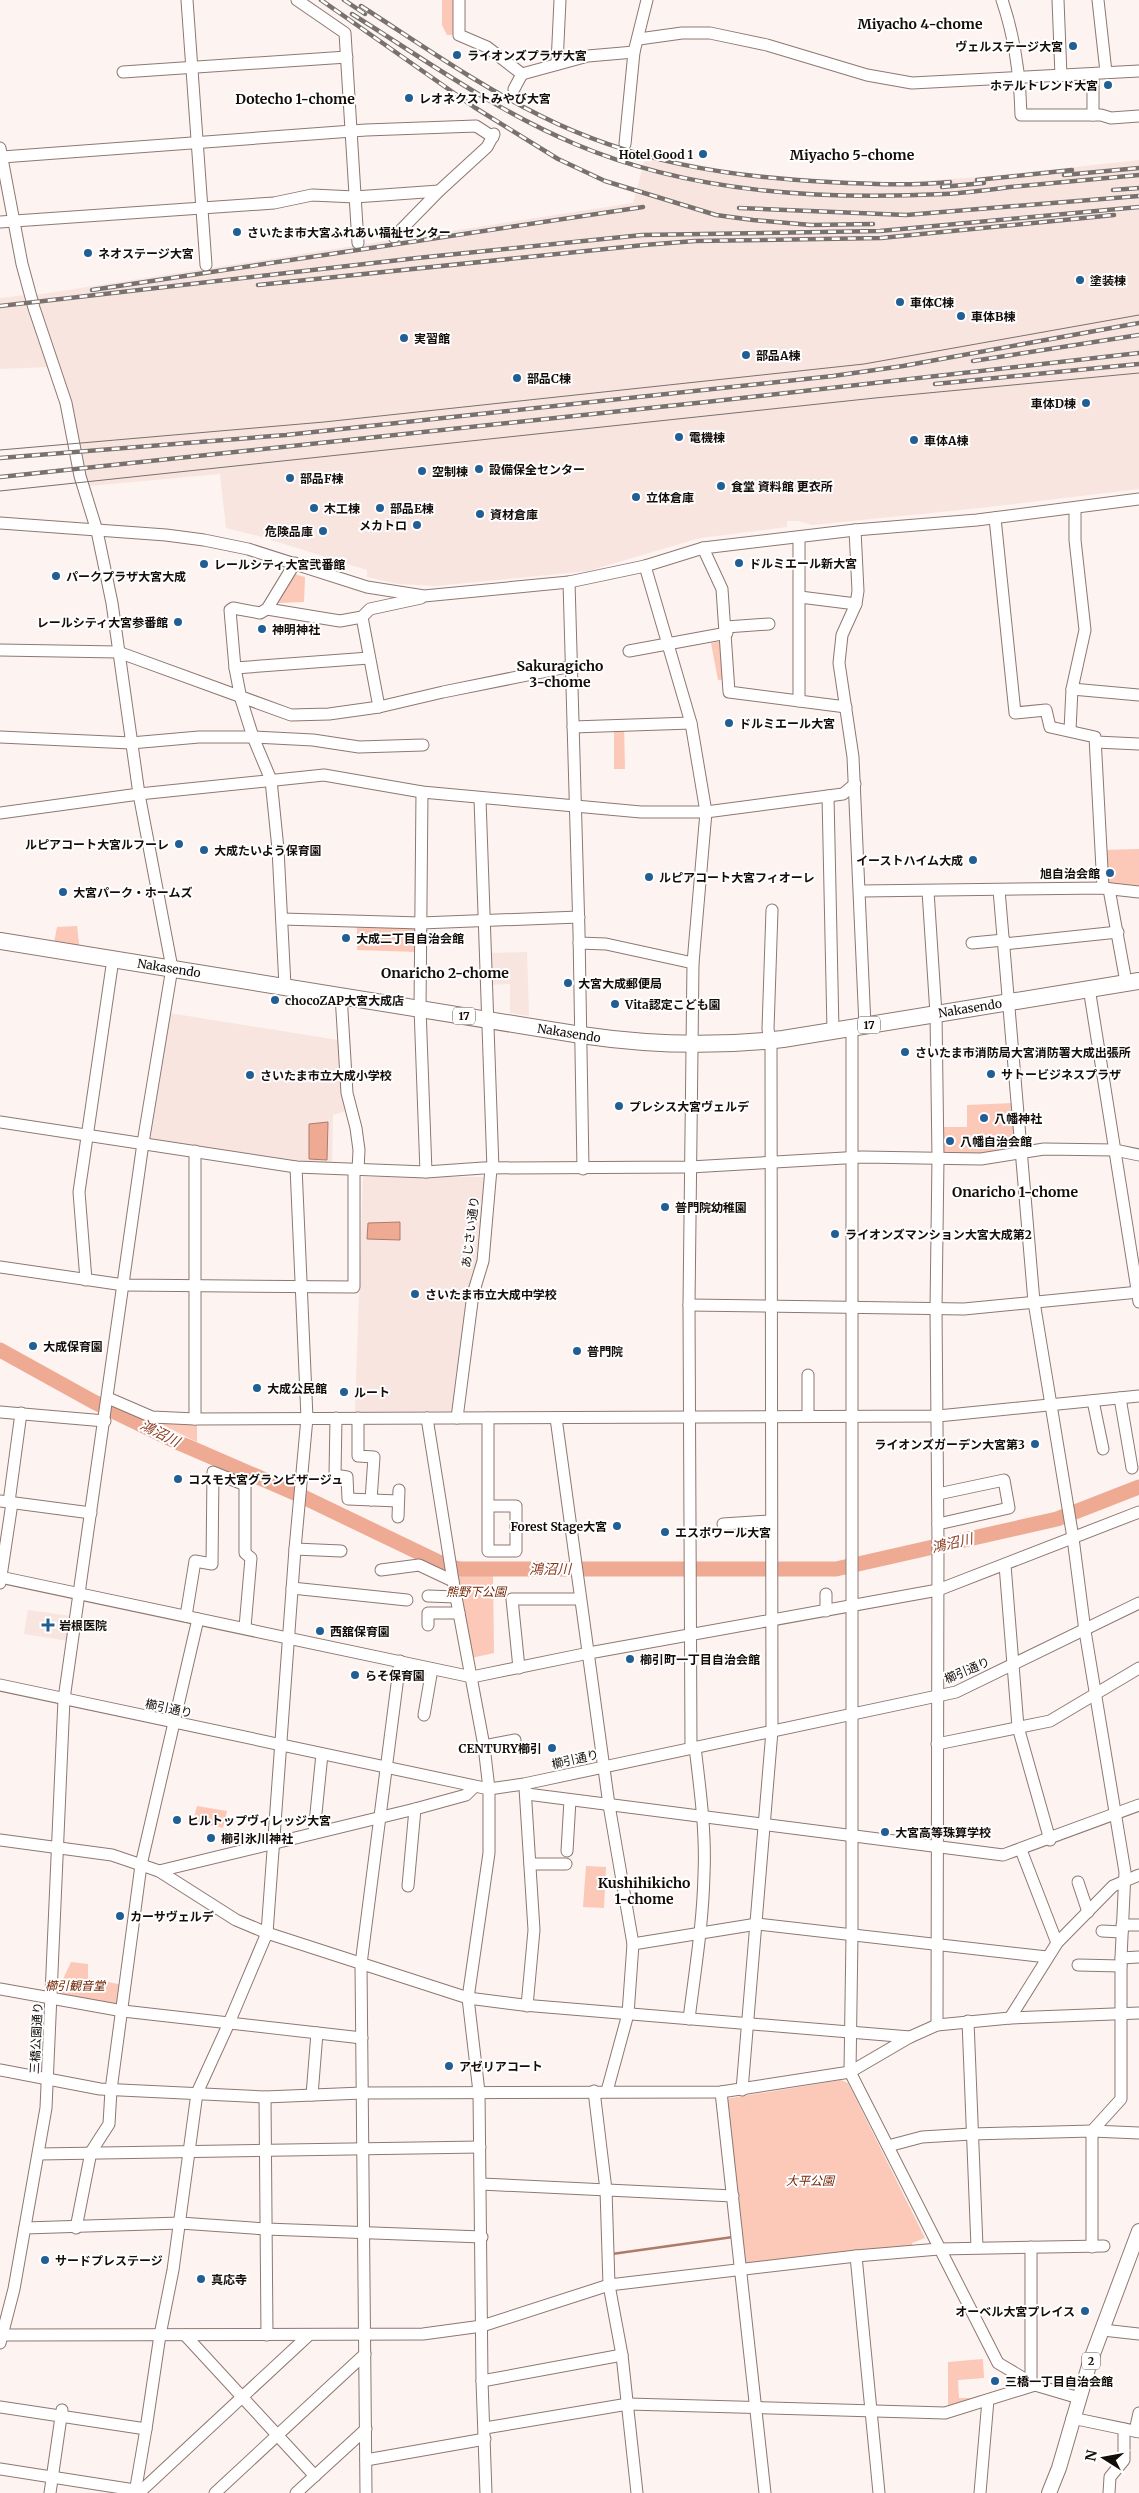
<svg xmlns="http://www.w3.org/2000/svg" width="1139" height="2493" viewBox="0 0 1139 2493" font-family="Merriweather,'Noto Sans JP',serif">
<style>
.built{fill:#f8e5df}
.green{fill:#fcc8b7}
.water{fill:#efaa93;stroke:#ad7b6a}
.lines{fill:none;stroke-linecap:round;stroke-linejoin:round}
.stream{stroke:#ad7b6a;stroke-width:2.5}
.river{stroke:#efaa93;stroke-width:15}
.minor-casing{stroke:#8e7871;stroke-width:13}
.major-casing{stroke:#8e7871;stroke-width:16}
.highway-casing{stroke:#8e7871;stroke-width:18}
.minor{stroke:#fff;stroke-width:11}
.major{stroke:#fff;stroke-width:14}
.highway{stroke:#fff;stroke-width:16}
.tram{stroke:#79716e;stroke-width:1}
.rail-casing{stroke:#79716e;stroke-width:4.5}
.rail{stroke:#fff;stroke-width:2.5;stroke-dasharray:8;stroke-linecap:butt}
.poi-dot{fill:#205e94;stroke:#fff;stroke-width:2}
.labels{text-anchor:middle;dominant-baseline:central;stroke-width:4;stroke-linejoin:round;paint-order:stroke}
.shield{fill:#fff;stroke:#5a5553;stroke-width:1}
.shield-label{font-size:11px;font-weight:bold;fill:#130c09}
.poi-label{font-size:12px;font-weight:bold;fill:#130c09;stroke:#fff;text-anchor:start}
.street-label{font-size:12px;fill:#130c09;stroke:#fff}
.park-label{font-size:12px;font-style:italic;fill:#732303;stroke:#fff}
.neighbourhood-label{font-size:14px;font-weight:bold;fill:#130c09;stroke:#fff}
.water-label{font-size:14px;font-style:italic;fill:#8a381c;stroke:#fff}
</style>
<rect width="100%" height="100%" fill="#fdf3f0"/>
<g class="built">
<path d="M646 155 749 175 893 183 993 176 1139 160V489L971 509 812 525 799 521H787V527L700 538 588 571 436 586 398 584 367 577V570L262 537 226 528 220 474 89 486 35 295 633 203Z"/>
<path d="M25 295 50 367 0 369V298Z"/>
<path d="M527 952 529 1016 510 1013V984L490 985 488 953Z"/>
<path d="M169 1013 338 1040 346 1111 333 1115 332 1168 146 1138Z"/>
<path d="M363 1177H485L478 1259 454 1411 355 1412Z"/>
<path d="M28 1610 72 1616 68 1641 24 1634Z"/>
</g>
<g class="green">
<path d="M442 0H457V35H447L442 25Z"/>
<path d="M294 574 305 577 304 602 278 603Z"/>
<path d="M724 641 726 679 718 680 711 643Z"/>
<path d="M614 726H624L625 769H614Z"/>
<path d="M1139 849V890L1105 887 1103 850Z"/>
<path d="M77 926 80 952 53 948 57 927Z"/>
<path d="M357 926 416 928V952L357 950Z"/>
<path d="M1014 1103 1018 1151 981 1156 940 1153V1127H967V1105Z"/>
<path d="M151 1419 197 1421V1442Z"/>
<path d="M453 1570 493 1574 494 1653 471 1658Z"/>
<path d="M197 1806 227 1811 223 1828 193 1822Z"/>
<path d="M586 1866 606 1867 604 1908 583 1907Z"/>
<path d="M71 1962 88 1964V1978L123 1985 118 2007 58 1996 57 1992Z"/>
<path d="M841 2080 848 2083 925 2238 912 2243V2247L742 2265 725 2099Z"/>
<path d="M983 2359 984 2378 958 2380 959 2398H971L980 2395V2399L948 2409V2362Z"/>
</g>
<g class="water">
<path d="M328 1122 327 1160 309 1159V1124Z"/>
<path d="M400 1222V1240L367 1239 368 1223Z"/>
</g>
<g class="lines">
<path class="stream" d="M612 2254 733 2237"/>
<path class="river" d="M0 1350 94 1402 177 1442 295 1493 449 1567 460 1569H836L1057 1519 1139 1487"/>
<defs>
<g id="minor">
<path d="M187 0 206 265"/>
<path d="M297 0 345 33 358 243"/>
<path d="M459 0V35L487 47 522 74 588 56 634 52"/>
<path d="M1002 0C1015 38 1020 75 1021 115H1101L1111 118 1139 116"/>
<path d="M1058 0 1061 76"/>
<path d="M1098 0 1106 72"/>
<path d="M639 39 682 33H710L767 45 867 75 912 83 1139 71"/>
<path d="M557 64 560 0"/>
<path d="M123 72 347 57"/>
<path d="M514 89 522 74"/>
<path d="M1093 115V74"/>
<path d="M625 144 634 52 647 0"/>
<path d="M0 148 22 264 34 308 66 403 80 476 97 531 112 603 139 794 172 968 143 1143 64 1699 46 2108 14 2289 0 2343"/>
<path d="M2 157 366 130 476 126 493 137"/>
<path d="M0 222 274 203 312 195 355 197 439 191"/>
<path d="M394 237 439 191 487 147 494 134"/>
<path d="M995 518 1015 713 1046 710 1050 727 1095 737 1103 888"/>
<path d="M0 523 166 535 204 540 248 549 367 587 424 596 569 582 645 566 703 548 855 530 977 520 1139 499"/>
<path d="M855 530 858 591 856 604 842 635 839 663 853 757 865 1026"/>
<path d="M703 548 722 589 729 692 846 707"/>
<path d="M645 566 691 723 706 812 693 963 689 1305 691 1748"/>
<path d="M569 582 579 932 583 1169"/>
<path d="M800 597 856 604"/>
<path d="M267 609 340 621 362 617 370 609 421 598"/>
<path d="M362 617 379 707"/>
<path d="M726 627 769 624"/>
<path d="M0 650 118 652 291 715 329 714 379 707 443 692 572 666"/>
<path d="M629 651 727 633"/>
<path d="M235 668 369 658"/>
<path d="M1072 689 1139 695"/>
<path d="M799 701V537"/>
<path d="M573 727 691 723"/>
<path d="M1070 730 1072 689 1085 630 1075 540V509"/>
<path d="M0 737 131 743 199 737H253L313 740 359 747 423 745"/>
<path d="M1096 742 1139 744"/>
<path d="M422 792 420 1008 426 1172"/>
<path d="M828 796 833 1030"/>
<path d="M480 799 493 1169"/>
<path d="M0 813 139 794 324 775 422 792 641 812H706L843 794 855 784"/>
<path d="M1109 889 1126 982"/>
<path d="M999 890 1034 1302 1073 1538 1085 1631 1125 1872 1121 1958V2099L1092 2131V2247"/>
<path d="M861 891 1103 888 1139 892"/>
<path d="M928 891 936 1014 938 1158 936 1309 938 1543 937 2025"/>
<path d="M282 919 421 923 579 917"/>
<path d="M579 943 606 944 693 963"/>
<path d="M972 943 1004 940"/>
<path d="M1004 944 1118 932"/>
<path d="M285 986 278 849 271 780 253 737 241 699 235 668 230 610 233 608 260 613 267 609 295 563"/>
<path d="M1089 988 1139 1302"/>
<path d="M341 995 347 1093 356 1128 359 1150 358 1170"/>
<path d="M852 1028V1935L850 2072 998 2363 1035 2385 1079 2398"/>
<path d="M0 1122 296 1167 426 1172 483 1168 690 1167 862 1157 981 1159 1044 1149 1115 1150 1139 1155"/>
<path d="M0 1267 124 1285 354 1287V1170"/>
<path d="M86 1280 79 1192 113 959"/>
<path d="M689 1305 964 1309 1139 1292"/>
<path d="M808 1375V1415"/>
<path d="M108 1398 152 1417 195 1419 938 1416 1139 1396"/>
<path d="M1120 1398 1132 1468"/>
<path d="M1093 1401 1103 1449"/>
<path d="M0 1412 105 1421"/>
<path d="M336 1418 335 1475 347 1477 348 1499 398 1501"/>
<path d="M358 1418V1456L374 1457 371 1500"/>
<path d="M427 1418 453 1581 484 1746 489 1789V1853L468 1998 479 2092 482 2381 486 2493"/>
<path d="M457 1418 473 1294 483 1261 491 1169"/>
<path d="M556 1418 609 1805 633 1944 628 2014 607 2091"/>
<path d="M195 1419V1151"/>
<path d="M938 1494 1004 1480 1009 1508 938 1524"/>
<path d="M0 1501 91 1513"/>
<path d="M9 1502 21 1413"/>
<path d="M488 1506H516V1551H488V1418"/>
<path d="M398 1517 399 1490"/>
<path d="M723 1524 770 1521"/>
<path d="M295 1549 341 1551"/>
<path d="M1005 1565 1018 1727 1050 1840"/>
<path d="M381 1570 419 1565 453 1581"/>
<path d="M0 1577 472 1677 589 1653 938 1590 1139 1512"/>
<path d="M0 1583 12 1503"/>
<path d="M292 1588 407 1600"/>
<path d="M826 1594V1611"/>
<path d="M428 1596 456 1597"/>
<path d="M186 1616 195 1561 212 1564 213 1472 245 1485V1553L251 1558 245 1627"/>
<path d="M428 1625V1613H459"/>
<path d="M519 1668 512 1599H580"/>
<path d="M0 1685 489 1789 524 1784 956 1692 1139 1603"/>
<path d="M424 1715 432 1669"/>
<path d="M937 1744 1050 1721 1139 1668"/>
<path d="M484 1746 515 1740"/>
<path d="M525 1788 534 1930 527 2006"/>
<path d="M527 1794 1003 1855 1139 1805"/>
<path d="M314 1833 322 1754"/>
<path d="M0 1840 112 1855 159 1871 236 1920 267 1933 468 1998 523 2005 910 2037"/>
<path d="M1021 1850 1057 1943"/>
<path d="M567 1851 570 1800"/>
<path d="M530 1864H566"/>
<path d="M159 1871 415 1809 466 1795 474 1787"/>
<path d="M1078 1882 1088 1912"/>
<path d="M408 1886 415 1809"/>
<path d="M1122 1925H1139"/>
<path d="M1102 1931 1122 1932"/>
<path d="M633 1944 757 1924 1047 1957"/>
<path d="M1121 1958 1139 1957"/>
<path d="M1078 1965 1121 1966"/>
<path d="M0 1989 123 2011 362 2038"/>
<path d="M1010 2018 1057 1943 1113 1886 1139 1875"/>
<path d="M689 2019C695 1971 703 1923 704 1874 706 1832 700 1789 695 1747"/>
<path d="M968 2021 977 2247"/>
<path d="M0 2070 100 2089 265 2097 362 2093 721 2092 850 2072 910 2037 937 2025 1010 2018 1139 2013"/>
<path d="M742 2090 772 1731 771 1047 768 1029 772 910"/>
<path d="M594 2091 606 2190 609 2285 622 2355 637 2493"/>
<path d="M721 2092 765 2493"/>
<path d="M312 2095 317 2033"/>
<path d="M265 2097 267 2335"/>
<path d="M888 2146 922 2137 971 2134 1092 2131 1139 2133"/>
<path d="M39 2154 480 2147"/>
<path d="M481 2184 733 2196"/>
<path d="M25 2228 180 2223 266 2229 482 2237"/>
<path d="M76 2228 91 2152 109 2124 111 2090 141 1865 198 1619"/>
<path d="M856 2256 879 2493"/>
<path d="M1103 2330 1139 2334"/>
<path d="M3 2335 423 2334 482 2326 609 2285 856 2256 939 2249 1104 2246"/>
<path d="M185 2335 315 2476"/>
<path d="M482 2381 622 2355"/>
<path d="M1031 2383V2247"/>
<path d="M0 2407 146 2429"/>
<path d="M1072 2418 1139 2432"/>
<path d="M485 2428 628 2404 945 2413 1035 2385"/>
<path d="M1135 2431 1139 2413"/>
<path d="M366 2460 485 2439"/>
<path d="M0 2469 141 2491 309 2335"/>
<path d="M50 2493 62 2410"/>
<path d="M135 2493 146 2429 160 2335 173 2270 197 2093 229 2023 267 1933 295 1549 307 1418 296 1167"/>
<path d="M215 2493 365 2354"/>
<path d="M296 2493 366 2429"/>
<path d="M366 2493 361 1964 400 1661"/>
<path d="M980 2493 988 2400"/>
<path d="M1109 2493 1110 2477 1124 2460V2429"/>
</g>
<path id="major" d="M1049 2493 1059 2468 1090 2362 1139 2231"/>
<path id="highway" d="M0 941 581 1035C649 1045 715 1047 783 1039L1139 981"/>
</defs>
<use href="#minor" class="minor-casing"/>
<use href="#major" class="major-casing"/>
<use href="#highway" class="highway-casing"/>
<use href="#minor" class="minor"/>
<use href="#major" class="major"/>
<use href="#highway" class="highway"/>
<g class="tram">
<path d="M0 450 324 422 864 364 1139 315"/>
<path d="M0 491 875 398 1139 373"/>
</g>
<defs>
<g id="rail">
<path d="M321 0 474 107 558 159 605 181 716 215 753 220 811 225 873 224"/>
<path d="M344 0 365 14"/>
<path d="M361 6C420 44 478 85 541 116 633 162 728 177 829 182 869 184 910 186 950 182"/>
<path d="M352 14C424 59 496 111 575 144 690 193 821 200 944 194 966 193 988 190 1010 187 1053 183 1096 179 1139 175"/>
<path d="M1064 175 1139 168"/>
<path d="M977 180 1072 170"/>
<path d="M942 187 984 183"/>
<path d="M1113 190 1139 188"/>
<path d="M739 208 906 215 1139 196"/>
<path d="M258 285 644 245 695 241 881 238 1114 215"/>
<path d="M92 290 643 207"/>
<path d="M0 306 417 258 642 235 880 231 1139 207"/>
<path d="M973 361 1139 335"/>
<path d="M935 384 1139 364"/>
<path d="M0 458 286 435 833 376 903 366 1139 323"/>
<path d="M0 477 706 402 1139 353"/>
</g>
</defs>
<use href="#rail" class="rail-casing"/>
<use href="#rail" class="rail"/>
</g>
<g class="poi-dot">
<circle cx="1073" cy="46" r="5"/>
<circle cx="457" cy="55" r="5"/>
<circle cx="1108" cy="85" r="5"/>
<circle cx="409" cy="98" r="5"/>
<circle cx="703" cy="154" r="5"/>
<circle cx="237" cy="232" r="5"/>
<circle cx="88" cy="253" r="5"/>
<circle cx="1080" cy="280" r="5"/>
<circle cx="900" cy="302" r="5"/>
<circle cx="961" cy="316" r="5"/>
<circle cx="404" cy="338" r="5"/>
<circle cx="746" cy="355" r="5"/>
<circle cx="517" cy="378" r="5"/>
<circle cx="1086" cy="403" r="5"/>
<circle cx="679" cy="437" r="5"/>
<circle cx="914" cy="440" r="5"/>
<circle cx="479" cy="469" r="5"/>
<circle cx="422" cy="471" r="5"/>
<circle cx="290" cy="478" r="5"/>
<circle cx="721" cy="486" r="5"/>
<circle cx="636" cy="497" r="5"/>
<circle cx="314" cy="508" r="5"/>
<circle cx="380" cy="508" r="5"/>
<circle cx="480" cy="514" r="5"/>
<circle cx="417" cy="525" r="5"/>
<circle cx="323" cy="531" r="5"/>
<circle cx="739" cy="563" r="5"/>
<circle cx="204" cy="564" r="5"/>
<circle cx="56" cy="576" r="5"/>
<circle cx="178" cy="622" r="5"/>
<circle cx="262" cy="629" r="5"/>
<circle cx="729" cy="723" r="5"/>
<circle cx="179" cy="844" r="5"/>
<circle cx="204" cy="850" r="5"/>
<circle cx="973" cy="860" r="5"/>
<circle cx="1110" cy="873" r="5"/>
<circle cx="649" cy="877" r="5"/>
<circle cx="63" cy="892" r="5"/>
<circle cx="346" cy="938" r="5"/>
<circle cx="568" cy="983" r="5"/>
<circle cx="275" cy="1000" r="5"/>
<circle cx="615" cy="1004" r="5"/>
<circle cx="905" cy="1052" r="5"/>
<circle cx="991" cy="1074" r="5"/>
<circle cx="250" cy="1075" r="5"/>
<circle cx="619" cy="1106" r="5"/>
<circle cx="984" cy="1118" r="5"/>
<circle cx="950" cy="1141" r="5"/>
<circle cx="665" cy="1207" r="5"/>
<circle cx="835" cy="1234" r="5"/>
<circle cx="415" cy="1294" r="5"/>
<circle cx="33" cy="1346" r="5"/>
<circle cx="577" cy="1351" r="5"/>
<circle cx="257" cy="1388" r="5"/>
<circle cx="344" cy="1392" r="5"/>
<circle cx="1035" cy="1444" r="5"/>
<circle cx="178" cy="1479" r="5"/>
<circle cx="617" cy="1526" r="5"/>
<circle cx="665" cy="1532" r="5"/>
<path d="M45.5 1617.5h5v5h5v5h-5v5h-5v-5h-5v-5h5z"/>
<circle cx="320" cy="1631" r="5"/>
<circle cx="630" cy="1659" r="5"/>
<circle cx="355" cy="1675" r="5"/>
<circle cx="552" cy="1748" r="5"/>
<circle cx="177" cy="1820" r="5"/>
<circle cx="885" cy="1832" r="5"/>
<circle cx="211" cy="1838" r="5"/>
<circle cx="120" cy="1916" r="5"/>
<circle cx="449" cy="2066" r="5"/>
<circle cx="45" cy="2260" r="5"/>
<circle cx="201" cy="2279" r="5"/>
<circle cx="1085" cy="2311" r="5"/>
<circle cx="995" cy="2381" r="5"/>
</g>
<g class="labels">
<g class="shield">
<rect x="453" y="1007.5" width="22" height="17" rx="4"/>
<rect x="858" y="1016.5" width="22" height="17" rx="4"/>
<rect x="1082" y="2352.5" width="18" height="17" rx="4"/>
</g>
<g class="shield-label">
<text x="464" y="1016">17</text>
<text x="869" y="1025">17</text>
<text x="1091" y="2361">2</text>
</g>
<g class="poi-label">
<text x="1063" y="46" text-anchor="end">ヴェルステージ大宮</text>
<text x="467" y="55">ライオンズプラザ大宮</text>
<text x="1098" y="85" text-anchor="end">ホテルトレンド大宮</text>
<text x="419" y="98">レオネクストみやび大宮</text>
<text x="693" y="154" text-anchor="end">Hotel Good 1</text>
<text x="247" y="232">さいたま市大宮ふれあい福祉センター</text>
<text x="98" y="253">ネオステージ大宮</text>
<text x="1090" y="280">塗装棟</text>
<text x="910" y="302">車体C棟</text>
<text x="971" y="316">車体B棟</text>
<text x="414" y="338">実習館</text>
<text x="756" y="355">部品A棟</text>
<text x="527" y="378">部品C棟</text>
<text x="1076" y="403" text-anchor="end">車体D棟</text>
<text x="689" y="437">電機棟</text>
<text x="924" y="440">車体A棟</text>
<text x="489" y="469">設備保全センター</text>
<text x="432" y="471">空制棟</text>
<text x="300" y="478">部品F棟</text>
<text x="731" y="486">食堂 資料館 更衣所</text>
<text x="646" y="497">立体倉庫</text>
<text x="324" y="508">木工棟</text>
<text x="390" y="508">部品E棟</text>
<text x="490" y="514">資材倉庫</text>
<text x="407" y="525" text-anchor="end">メカトロ</text>
<text x="313" y="531" text-anchor="end">危険品庫</text>
<text x="749" y="563">ドルミエール新大宮</text>
<text x="214" y="564">レールシティ大宮弐番館</text>
<text x="66" y="576">パークプラザ大宮大成</text>
<text x="168" y="622" text-anchor="end">レールシティ大宮参番館</text>
<text x="272" y="629">神明神社</text>
<text x="739" y="723">ドルミエール大宮</text>
<text x="169" y="844" text-anchor="end">ルピアコート大宮ルフーレ</text>
<text x="214" y="850">大成たいよう保育園</text>
<text x="963" y="860" text-anchor="end">イーストハイム大成</text>
<text x="1100" y="873" text-anchor="end">旭自治会館</text>
<text x="659" y="877">ルピアコート大宮フィオーレ</text>
<text x="73" y="892">大宮パーク・ホームズ</text>
<text x="356" y="938">大成二丁目自治会館</text>
<text x="578" y="983">大宮大成郵便局</text>
<text x="285" y="1000">chocoZAP大宮大成店</text>
<text x="625" y="1004">Vita認定こども園</text>
<text x="915" y="1052">さいたま市消防局大宮消防署大成出張所</text>
<text x="1001" y="1074">サトービジネスプラザ</text>
<text x="260" y="1075">さいたま市立大成小学校</text>
<text x="629" y="1106">プレシス大宮ヴェルデ</text>
<text x="994" y="1118">八幡神社</text>
<text x="960" y="1141">八幡自治会館</text>
<text x="675" y="1207">普門院幼稚園</text>
<text x="845" y="1234">ライオンズマンション大宮大成第2</text>
<text x="425" y="1294">さいたま市立大成中学校</text>
<text x="43" y="1346">大成保育園</text>
<text x="587" y="1351">普門院</text>
<text x="267" y="1388">大成公民館</text>
<text x="354" y="1392">ルート</text>
<text x="1025" y="1444" text-anchor="end">ライオンズガーデン大宮第3</text>
<text x="188" y="1479">コスモ大宮グランビザージュ</text>
<text x="607" y="1526" text-anchor="end">Forest Stage大宮</text>
<text x="675" y="1532">エスポワール大宮</text>
<text x="59" y="1625">岩根医院</text>
<text x="330" y="1631">西舘保育園</text>
<text x="640" y="1659">櫛引町一丁目自治会館</text>
<text x="365" y="1675">らそ保育園</text>
<text x="542" y="1748" text-anchor="end">CENTURY櫛引</text>
<text x="187" y="1820">ヒルトップヴィレッジ大宮</text>
<text x="895" y="1832">大宮高等珠算学校</text>
<text x="221" y="1838">櫛引氷川神社</text>
<text x="130" y="1916">カーサヴェルデ</text>
<text x="459" y="2066">アゼリアコート</text>
<text x="55" y="2260">サードプレステージ</text>
<text x="211" y="2279">真応寺</text>
<text x="1075" y="2311" text-anchor="end">オーベル大宮プレイス</text>
<text x="1005" y="2381">三橋一丁目自治会館</text>
</g>
<g class="street-label">
<text transform="translate(169 968) rotate(9)">Nakasendo</text>
<text transform="translate(970 1008) rotate(-9)">Nakasendo</text>
<text transform="translate(569 1033) rotate(9)">Nakasendo</text>
<text transform="translate(470 1232) rotate(-83)">あじさい通り</text>
<text transform="translate(967 1670) rotate(-23)">櫛引通り</text>
<text transform="translate(169 1708) rotate(12)">櫛引通り</text>
<text transform="translate(575 1759) rotate(-13)">櫛引通り</text>
<text transform="translate(36 2038) rotate(-87)">三橋公園通り</text>
</g>
<g class="park-label">
<text x="476" y="1591">熊野下公園</text>
<text x="75" y="1985">櫛引観音堂</text>
<text x="810" y="2180">大平公園</text>
</g>
<g class="neighbourhood-label">
<text x="920" y="24">Miyacho 4-chome</text>
<text x="295" y="99">Dotecho 1-chome</text>
<text x="852" y="155">Miyacho 5-chome</text>
<text x="560" y="666">Sakuragicho<tspan x="560" dy="16">3-chome</tspan></text>
<text x="445" y="973">Onaricho 2-chome</text>
<text x="1015" y="1192">Onaricho 1-chome</text>
<text x="644" y="1883">Kushihikicho<tspan x="644" dy="16">1-chome</tspan></text>
</g>
<g class="water-label">
<text transform="translate(160 1433) rotate(27)">鴻沼川</text>
<text transform="translate(952 1543) rotate(-13)">鴻沼川</text>
<text x="550" y="1569">鴻沼川</text>
</g>
</g>
<g transform="translate(1104 2458) rotate(281)" stroke="#ffffff" stroke-width="4" paint-order="stroke">
<path d="M0-4L9 19L0 12L-9 19Z" fill="#130c09"/>
<text y="-8" font-size="14" font-weight="bold" text-anchor="middle" fill="#130c09">N</text>
</g>
</svg>
